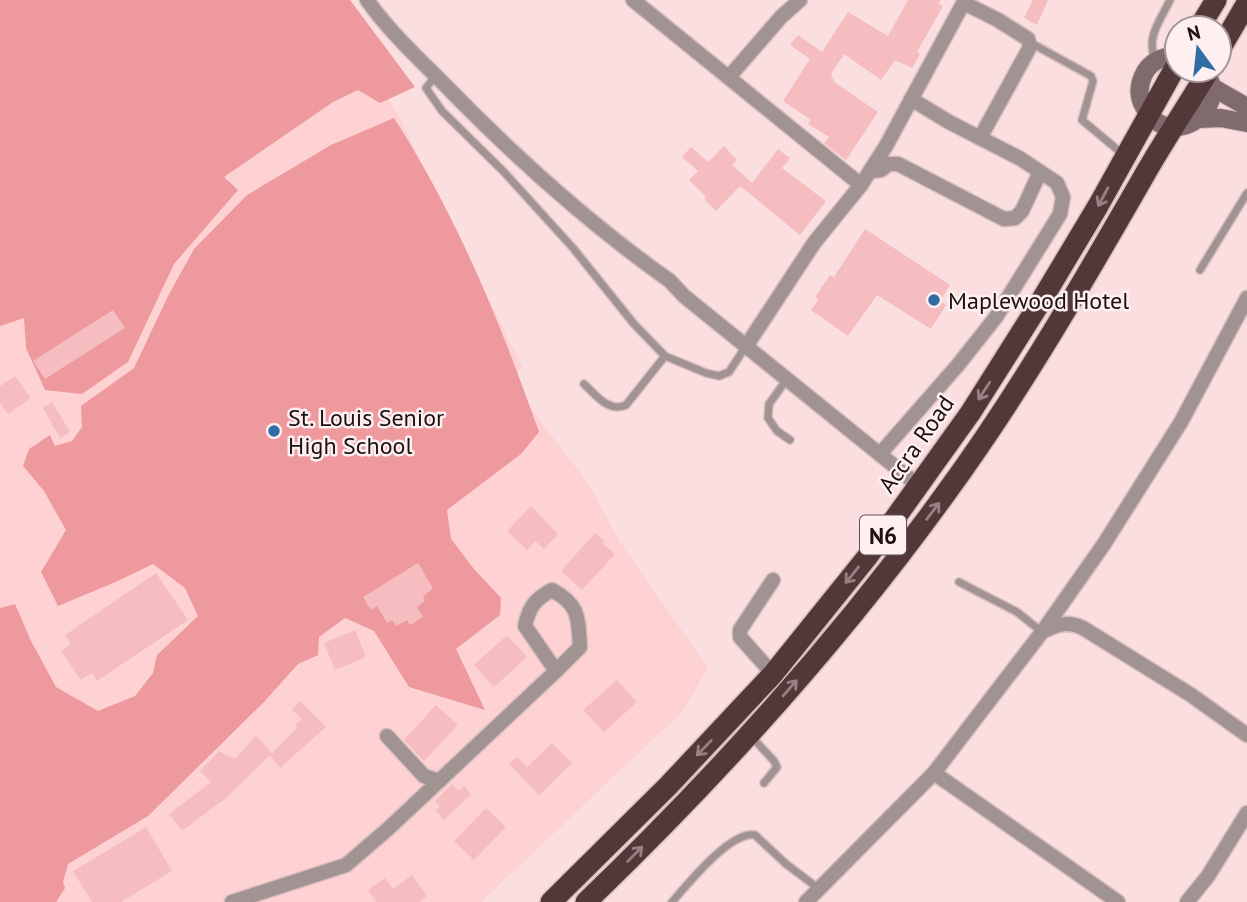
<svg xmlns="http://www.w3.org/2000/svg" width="1247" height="902" viewBox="0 0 1247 902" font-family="'PT Sans',sans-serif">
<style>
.built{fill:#fed2d3}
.green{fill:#ed999d}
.building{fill:#f5bdbf}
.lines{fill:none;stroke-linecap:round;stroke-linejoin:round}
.lane-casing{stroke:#d7bdbe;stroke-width:10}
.street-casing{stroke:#d7bdbe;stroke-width:17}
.secondary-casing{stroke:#d7bdbe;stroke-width:20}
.highway-casing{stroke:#d7bdbe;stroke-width:24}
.lane{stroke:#a29393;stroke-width:7}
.street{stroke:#a29393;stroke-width:14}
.secondary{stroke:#806b6c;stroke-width:18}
.highway{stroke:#533839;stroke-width:21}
.oneway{stroke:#978182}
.poi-dot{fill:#306da4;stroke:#feeff0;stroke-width:2.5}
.labels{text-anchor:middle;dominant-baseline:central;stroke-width:5;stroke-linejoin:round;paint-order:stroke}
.shield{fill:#feeff0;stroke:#605354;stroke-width:2}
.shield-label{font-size:23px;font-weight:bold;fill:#1c1011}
.poi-label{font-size:24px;fill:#1c1011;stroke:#feeff0;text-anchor:start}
.street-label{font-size:24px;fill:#1c1011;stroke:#feeff0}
</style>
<rect width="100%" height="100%" fill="#fbdedf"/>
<path class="built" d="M0 0H331L397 113 522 367 509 380 588 483 620 542 708 668 683 711 481 902H0Z"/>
<g class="green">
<path d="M0 0H350L415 87 380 103 358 90 333 102 224 177 238 190 174 264 128 362 82 394 45 390 26 348 24 318 0 326Z"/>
<path d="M394 118C457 216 500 322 539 432L521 454 447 510 451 539 474 569 501 598 500 615 456 649 485 710 409 687 374 631 345 618 319 637 318 655 298 664 264 702 148 816 68 864 63 882 65 888 56 902H0V608L15 604 31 641 56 687 98 711 135 696 153 673 157 655 198 616 185 588 153 564 118 581 58 606 41 572 66 530 44 491 23 466 29 449 50 435 55 446 72 441 82 427 81 406 134 368 168 296 194 249 247 195 331 145Z"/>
</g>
<g class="building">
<path d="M908 0H941L938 4 943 6 917 52 920 54 912 68 895 60 881 80 844 54 831 74 834 82 878 112 846 160 824 143 829 137 808 124 811 120 783 101 810 59 790 45 798 35 822 52 848 12 888 36Z"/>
<path d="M1033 0H1048L1037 25 1024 18Z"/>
<path d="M724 146 737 160 732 165 752 183 778 149 790 158 782 168 826 201 800 235 740 186 716 211 704 199 706 197 689 180 698 171 682 157 691 147 708 162Z"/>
<path d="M865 229 950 285 940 301 946 305 931 329 877 295 848 336 811 310 819 299 815 297 830 275 834 277Z"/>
<path d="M113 310 125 328 45 379 33 361Z"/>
<path d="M15 376 31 398 8 414 0 403V386Z"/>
<path d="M52 402 70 432 60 438 43 408Z"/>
<path d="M531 506 558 534 544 549 535 541 527 550 507 531Z"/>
<path d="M595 533 605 541 603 544 615 554 582 590 561 571Z"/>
<path d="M418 563 433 588 423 597 425 601 417 607 423 617 410 625 407 620 396 626 392 620 387 623 377 606 371 610 363 597Z"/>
<path d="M156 573 188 620 97 681 92 673 81 680 61 651 71 644 65 635Z"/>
<path d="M355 630 366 657 335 670 324 643Z"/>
<path d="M507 635 527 657 494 687 474 665Z"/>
<path d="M617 680 637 702 604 732 583 710Z"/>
<path d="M300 701 326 727 280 768 270 755 297 728 295 725 302 719 292 710Z"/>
<path d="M436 705 458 725 424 761 404 740Z"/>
<path d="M256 735 272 753 226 798 182 831 169 814 211 782 200 771 219 751 235 759Z"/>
<path d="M552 743 572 763 539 795 509 764 517 757 527 767Z"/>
<path d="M452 784 459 791 464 786 471 794 444 820 435 810 440 806 435 801Z"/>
<path d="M486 808 506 827 474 860 454 841Z"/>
<path d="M146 827 172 871 121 902H92L73 871Z"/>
<path d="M412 875 427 896 419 902H376L368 890 385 878 393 889Z"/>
</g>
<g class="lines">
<defs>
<g id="lane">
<path d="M1031 43 1091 76 1093 81 1082 120 1125 156"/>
<path d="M1155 60C1146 37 1160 21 1170 0"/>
<path d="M435 76 426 88 442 111 504 172 573 248 634 324 665 356 706 373 719 376 729 372 746 346"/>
<path d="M1200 270 1247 193"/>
<path d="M787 379 769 404 768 418 777 431 790 440"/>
<path d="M584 384C596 395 609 413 626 405L665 356"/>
<path d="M959 582 1017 612 1042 632"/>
<path d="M750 735 774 761 777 767 764 783"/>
<path d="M672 902C688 884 730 831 755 835L786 864 818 888"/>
</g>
<g id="street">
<path d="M367 0C389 31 416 56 443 83 513 155 588 223 670 281L684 296 919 486"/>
<path d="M633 0 861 185"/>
<path d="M964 3 998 20 1028 39 1030 47 980 138"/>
<path d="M729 77 781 17 800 0"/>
<path d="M870 171 881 170 889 164H898L1004 219 1015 218 1022 211 1040 172"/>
<path d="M747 345 814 243 861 185 886 146 965 0"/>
<path d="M880 454 958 365 996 317 1060 214 1063 197 1057 183 1021 159 949 122 911 99"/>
<path d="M773 580 740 630V637L773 674"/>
<path d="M1045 628 1104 544 1181 422 1247 298"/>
<path d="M387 736 424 776 439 781"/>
<path d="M934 773 1118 902"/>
<path d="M232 902 346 865 389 828 556 671 580 647C578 618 580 605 552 590 535 599 529 607 525 626L556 671"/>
<path d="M806 902 934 773 1042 632C1058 624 1067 621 1083 628L1191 695 1247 735"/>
<path d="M1187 902 1208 876 1247 813"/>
</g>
<g id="secondary">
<path d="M1177 56C1162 56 1149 62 1143 76 1138 87 1139 98 1144 107 1166 151 1233 115 1205 70"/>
<path d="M1212 87 1247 107"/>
<path d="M1198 119 1221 118 1247 123"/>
</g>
<g id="highway">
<path d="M1199 28 1216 0"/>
<path d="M1219 51 1247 3"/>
<path d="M551 902 668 786 773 674 868 556 971 412 1038 306 1098 206 1177 64"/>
<path d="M586 902C717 776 840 640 946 493 1020 392 1083 282 1145 174 1165 139 1188 105 1209 70"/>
</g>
</defs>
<use href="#lane" class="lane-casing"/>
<use href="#street" class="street-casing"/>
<use href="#secondary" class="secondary-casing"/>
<use href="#highway" class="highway-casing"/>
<use href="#lane" class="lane"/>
<use href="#street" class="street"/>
<use href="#secondary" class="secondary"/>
<use href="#highway" class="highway"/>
</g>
<defs><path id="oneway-shaft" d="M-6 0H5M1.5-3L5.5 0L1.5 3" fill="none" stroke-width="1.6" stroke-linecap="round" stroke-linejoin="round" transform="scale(1.75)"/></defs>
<g class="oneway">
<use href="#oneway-shaft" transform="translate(1103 197) rotate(118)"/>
<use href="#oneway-shaft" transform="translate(984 391) rotate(123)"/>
<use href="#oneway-shaft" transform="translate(933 511) rotate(-53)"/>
<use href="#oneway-shaft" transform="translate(852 575) rotate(129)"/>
<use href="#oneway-shaft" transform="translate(790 688) rotate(-49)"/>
<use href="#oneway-shaft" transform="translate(704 748) rotate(134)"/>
<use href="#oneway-shaft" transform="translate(635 854) rotate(-45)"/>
</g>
<g class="poi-dot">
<circle cx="934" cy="300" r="7"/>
<circle cx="274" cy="431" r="7"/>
</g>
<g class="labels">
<rect class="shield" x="860" y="515.5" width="46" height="39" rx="5"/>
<g class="shield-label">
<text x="883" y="535">N6</text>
</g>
<g class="poi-label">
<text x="948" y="300">Maplewood Hotel</text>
<text x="288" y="417">St. Louis Senior<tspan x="288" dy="28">High School</tspan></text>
</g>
<g class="street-label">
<text transform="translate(916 444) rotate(-55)">Accra Road</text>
</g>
</g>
<g transform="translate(1198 49) rotate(345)"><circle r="33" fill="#feeff0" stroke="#a49697" stroke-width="2"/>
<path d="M0-5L12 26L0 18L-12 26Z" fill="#306da4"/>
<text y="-10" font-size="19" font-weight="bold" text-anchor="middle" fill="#1c1011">N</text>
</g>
</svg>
